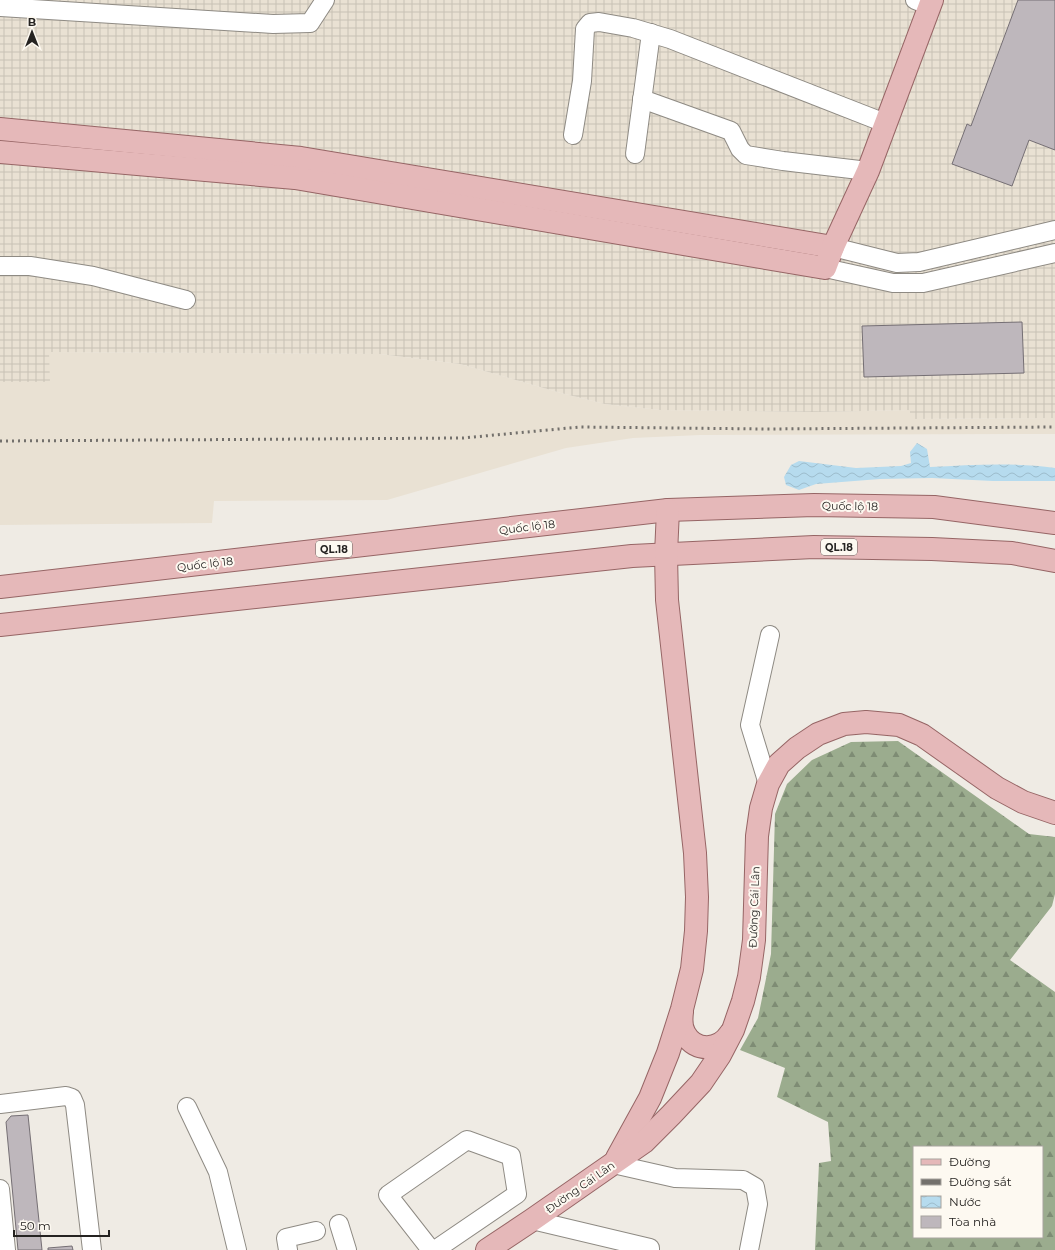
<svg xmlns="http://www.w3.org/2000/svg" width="1055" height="1250" viewBox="0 0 1055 1250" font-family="Montserrat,sans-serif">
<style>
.built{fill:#e9e1d3}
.industrial{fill:url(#industrial-grid)}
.forest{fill:url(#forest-firs);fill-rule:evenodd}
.water{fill:url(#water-waves)}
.building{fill:#beb7bc;stroke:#756f74}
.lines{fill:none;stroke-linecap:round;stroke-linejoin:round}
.minor-casing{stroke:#8e8a83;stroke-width:20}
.major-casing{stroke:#966565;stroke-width:24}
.minor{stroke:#fff;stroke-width:18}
.major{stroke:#e5b8b9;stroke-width:22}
.rail{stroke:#73706c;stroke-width:3;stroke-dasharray:2 4;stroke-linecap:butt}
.labels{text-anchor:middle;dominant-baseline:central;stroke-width:4;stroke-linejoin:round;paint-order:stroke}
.shield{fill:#fdf9f1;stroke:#66635f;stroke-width:1}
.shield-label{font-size:10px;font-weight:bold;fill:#252321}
.street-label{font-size:11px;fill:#252321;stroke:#fdf9f1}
</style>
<defs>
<pattern id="industrial-grid" width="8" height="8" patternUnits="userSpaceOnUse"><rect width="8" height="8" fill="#e9e1d3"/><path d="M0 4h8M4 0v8" fill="none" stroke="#c8c1b5"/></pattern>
<pattern id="forest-firs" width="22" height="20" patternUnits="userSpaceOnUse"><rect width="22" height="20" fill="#9bac8e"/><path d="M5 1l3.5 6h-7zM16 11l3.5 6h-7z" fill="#7e8c74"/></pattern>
<pattern id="water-waves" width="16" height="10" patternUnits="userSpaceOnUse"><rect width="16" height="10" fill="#b6dbee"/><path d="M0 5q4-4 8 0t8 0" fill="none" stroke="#9cbccc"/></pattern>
</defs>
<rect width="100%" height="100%" fill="#efebe4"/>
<path class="built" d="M48 352 380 354 460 364 561 393 605 404 660 410 815 412 910 410V419L1055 418V434L700 435 633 438 566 448 387 500 214 501 212 523 0 525V382H49Z"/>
<path class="industrial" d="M0 0H1055V418L910 419V410L815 412 660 410 605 404 561 393 460 364 380 354 49 352 50 382H0Z"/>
<path class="forest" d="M898 741 1029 834 1055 837V894L1052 906 1010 960 1055 992V1250H815L819 1163 831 1161 828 1122 777 1097 785 1068 740 1050 758 1018 771 954 775 814 787 784 812 760 851 742ZM914 1147H1042V1237H914Z"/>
<path class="water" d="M917 443 927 449 930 467C972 465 1013 462 1055 468V481H993L932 478 880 479 816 484 799 490 786 485 784 477 791 465 799 461 856 468 901 466 911 463 910 452Z"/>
<g class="building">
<path d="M1018 0H1055V150L1029 140 1012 186 952 164 967 124 971 126Z"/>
<path d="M1022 322 1024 373 864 377 862 326Z"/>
<path d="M28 1115 42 1250H18L6 1122 11 1116Z"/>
<path d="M72 1246 73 1250H48V1248Z"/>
</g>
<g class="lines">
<defs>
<g id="minor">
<path d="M915 0 930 6"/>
<path d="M0 7 273 24 310 23 325 0"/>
<path d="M642 99 731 131 740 149 746 155 783 161 868 171"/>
<path d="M573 135 582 81 585 29 590 23 599 22 633 28 670 39 885 123"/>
<path d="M635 154 651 33"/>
<path d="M833 247 897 263 919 262 1055 230"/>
<path d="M0 266H30L93 276 186 300"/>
<path d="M825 268 893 283H923L1055 253"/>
<path d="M768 784 750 725 770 635"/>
<path d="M0 1104 66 1096 72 1098 75 1105 92 1250"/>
<path d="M187 1107 218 1172 237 1250"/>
<path d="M613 1164 675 1178 743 1180 755 1187 758 1204 749 1250"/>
<path d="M0 1189 6 1250"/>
<path d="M532 1220 650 1248V1250"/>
<path d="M339 1224 347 1250"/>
<path d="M288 1250 286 1238 316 1231"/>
<path d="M431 1250 388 1195 467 1140 511 1156 517 1194 435 1250"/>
</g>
<g id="major">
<path d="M0 129 301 158 833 247"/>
<path d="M0 152 295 178 825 268 833 247 868 171 932 0"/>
<path d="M0 587 668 510 814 505 934 507 1055 523"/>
<path d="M0 625 632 556 814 547 932 549 1012 553 1055 561"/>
<path d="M682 1012C681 1020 681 1028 685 1034 695 1052 719 1051 730 1034"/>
<path d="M617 1158 650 1098 668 1053 682 1009 692 969 696 931 697 897 695 853 667 600 666 554 668 510"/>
<path d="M487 1250 532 1220 644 1142 671 1115 701 1083 720 1055 733 1030 743 1001 749 977 754 940 757 836 761 808 768 784 779 764 797 748 818 734 844 724 866 722 899 725 922 735 997 788 1023 802 1055 813"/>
</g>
</defs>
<use href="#minor" class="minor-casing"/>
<use href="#major" class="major-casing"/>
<use href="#minor" class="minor"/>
<use href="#major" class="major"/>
<path class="rail" d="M0 441 463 438 580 427 767 429 1055 427"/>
</g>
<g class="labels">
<g class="shield">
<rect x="821" y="539" width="36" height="16" rx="3"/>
<rect x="316" y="541" width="36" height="16" rx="3"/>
</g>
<g class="shield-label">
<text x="839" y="547">QL.18</text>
<text x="334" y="549">QL.18</text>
</g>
<g class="street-label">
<text transform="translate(850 506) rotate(1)">Quốc lộ 18</text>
<text transform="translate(527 527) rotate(-7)">Quốc lộ 18</text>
<text transform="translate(205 564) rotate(-7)">Quốc lộ 18</text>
<text transform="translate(754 907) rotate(-88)">Đường Cái Lân</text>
<text transform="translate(580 1187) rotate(-35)">Đường Cái Lân</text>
</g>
</g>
<rect x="913" y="1146" width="130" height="92" fill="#fdf9f1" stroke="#a7a39e"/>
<rect x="921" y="1159" width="20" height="6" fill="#e5b8b9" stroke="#a7a39e"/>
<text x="949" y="1166" font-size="12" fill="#252321">Đường</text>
<rect x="921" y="1179" width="20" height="6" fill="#73706c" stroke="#a7a39e"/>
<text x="949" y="1186" font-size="12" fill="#252321">Đường sắt</text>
<rect x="921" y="1196" width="20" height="12" fill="url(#water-waves)" stroke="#a7a39e"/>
<text x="949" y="1206" font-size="12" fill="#252321">Nước</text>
<rect x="921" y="1216" width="20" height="12" fill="#beb7bc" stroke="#a7a39e"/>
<text x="949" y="1226" font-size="12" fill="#252321">Tòa nhà</text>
<g transform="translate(32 32)" stroke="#fdf9f1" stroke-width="3" paint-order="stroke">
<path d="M0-3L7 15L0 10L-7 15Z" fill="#252321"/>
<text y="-6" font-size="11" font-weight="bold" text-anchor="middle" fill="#252321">B</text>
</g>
<path d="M14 1230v6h95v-6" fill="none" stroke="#252321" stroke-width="2"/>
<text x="20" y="1230" font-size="12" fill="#252321" stroke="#fdf9f1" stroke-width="3" paint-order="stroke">50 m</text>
</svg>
